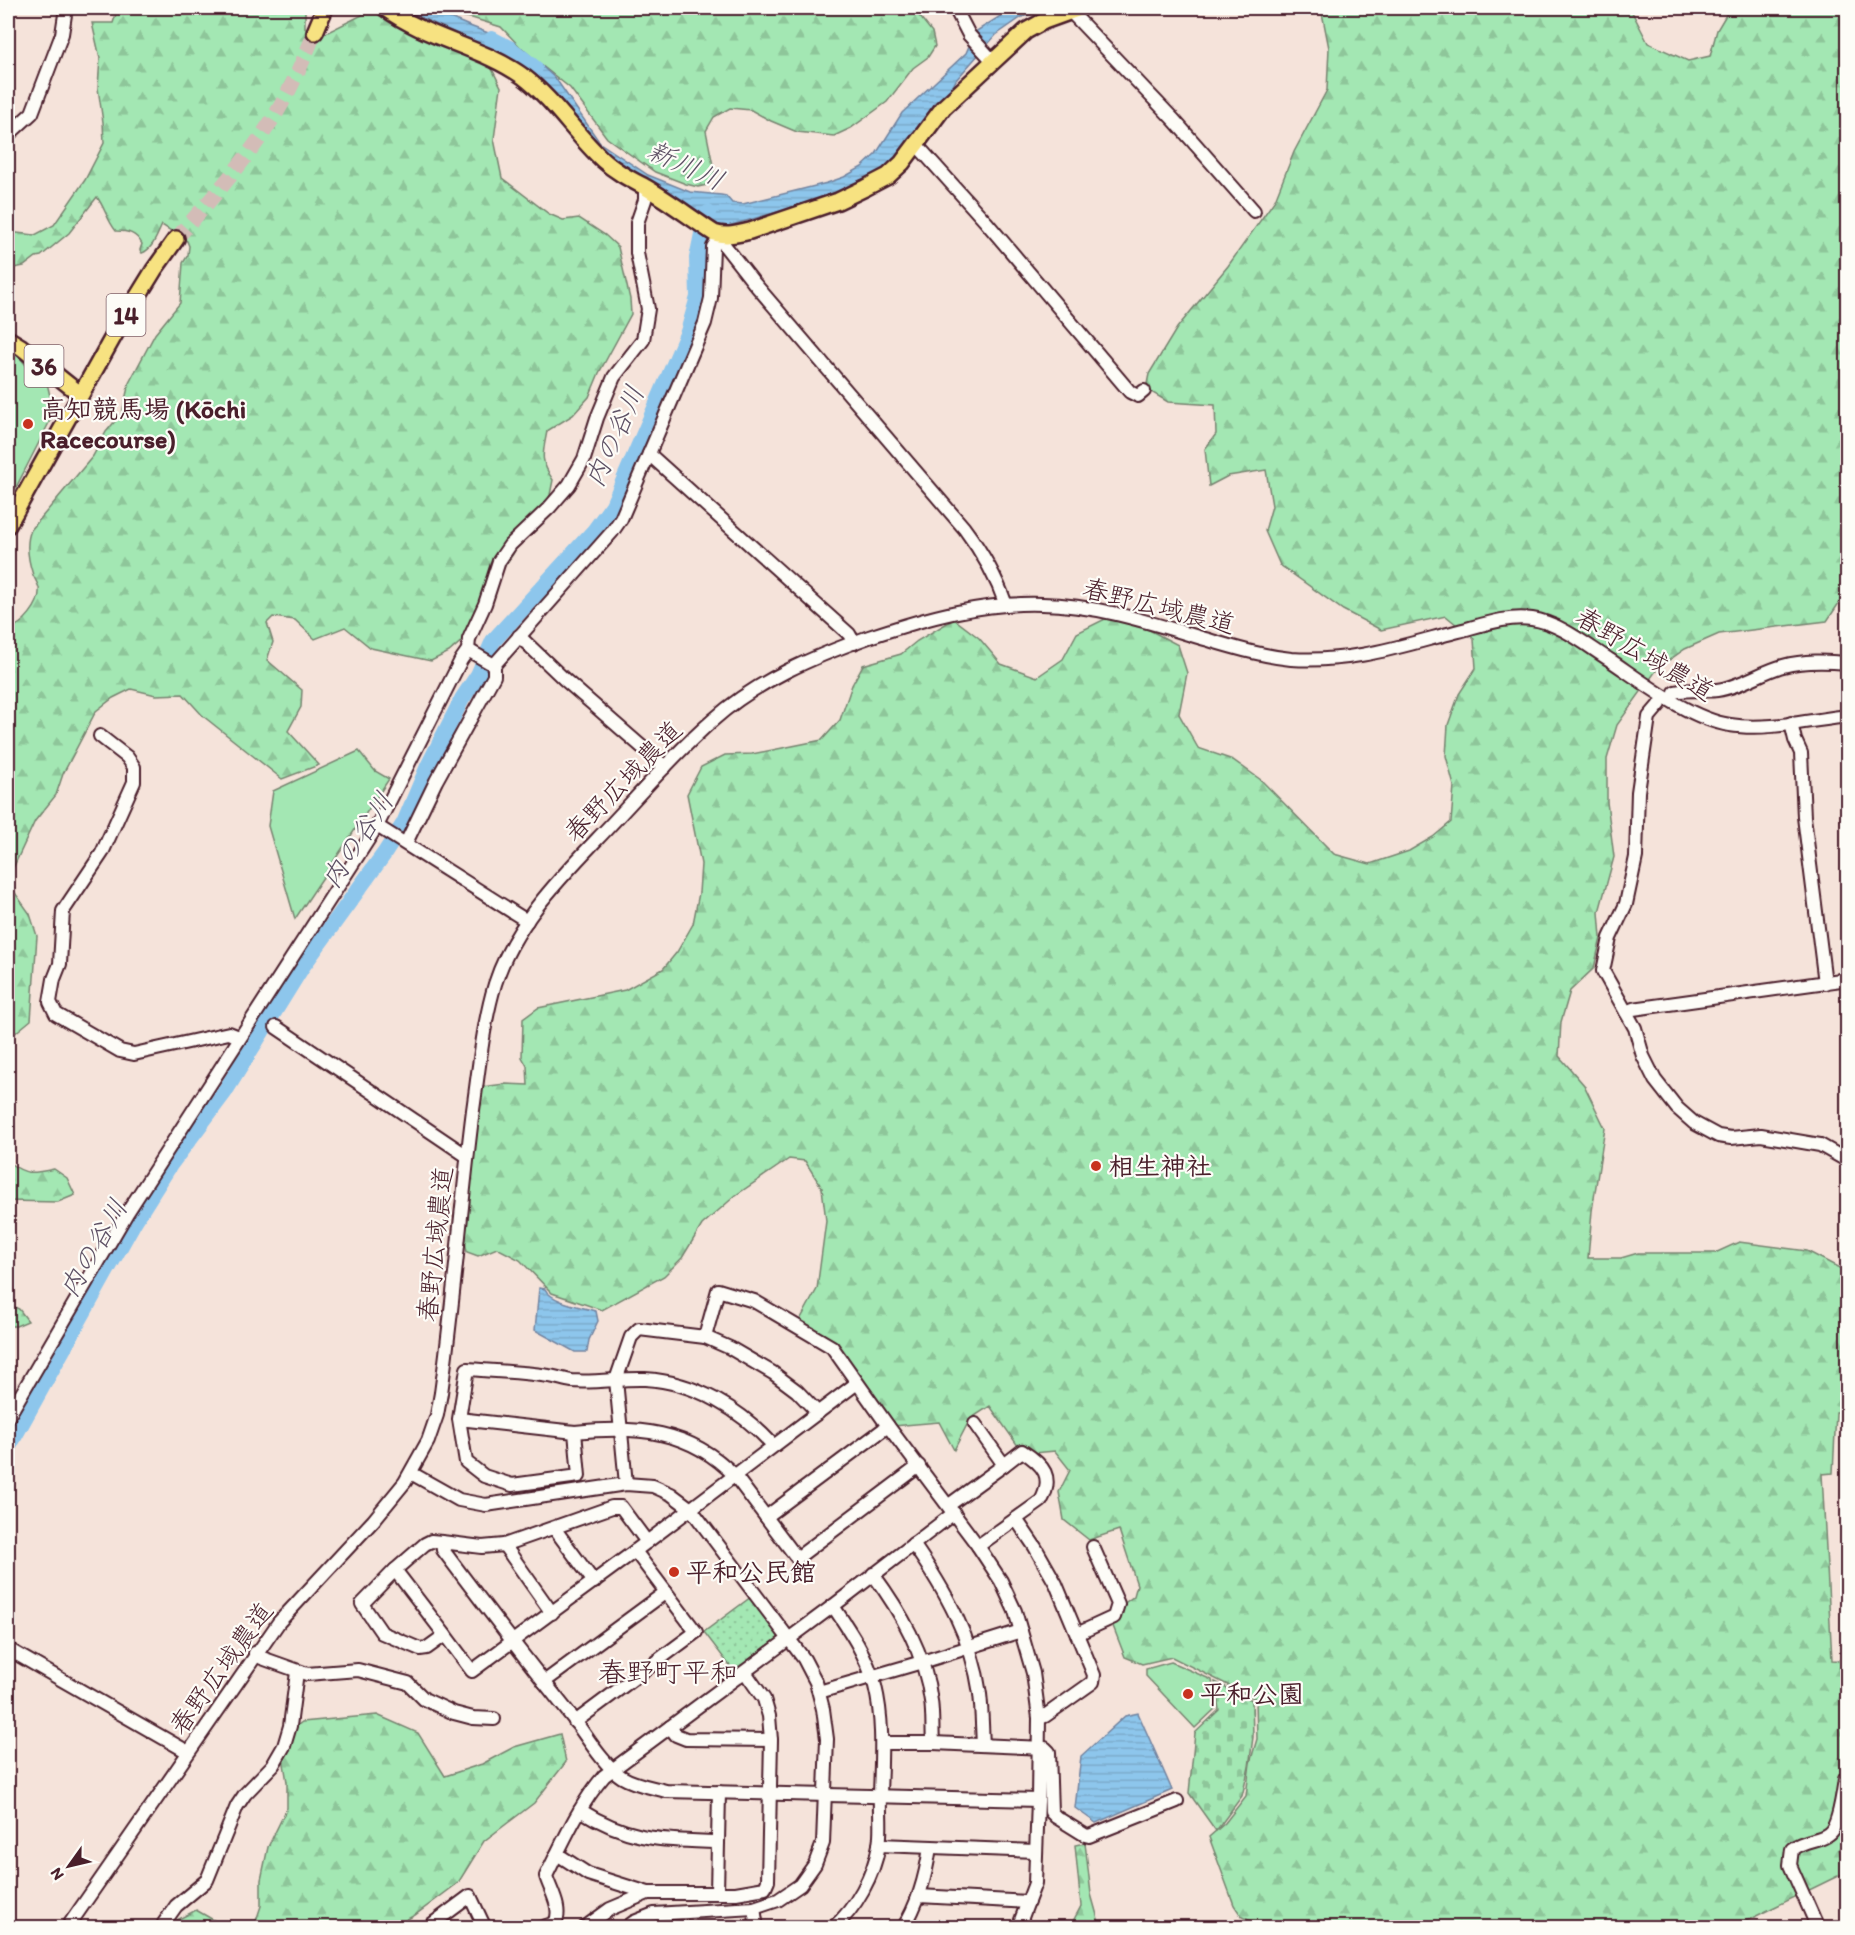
<svg xmlns="http://www.w3.org/2000/svg" width="1855" height="1935" viewBox="0 0 1855 1935" font-family="Itim,'Klee One',sans-serif">
<style>
.grass{fill:url(#grass-dots);stroke:#76836f;stroke-width:1.5}
.forest{fill:url(#forest-firs);stroke:#76836f;stroke-width:1.5}
.cemetery{fill:url(#cemetery-stones);stroke:#76836f;stroke-width:1.5}
.pitch{fill:#a3e7b3;stroke:#76836f;stroke-width:1.5}
.water{fill:url(#water-rules);stroke:#72839f;stroke-width:1.5}
.lines{fill:none;stroke-linecap:round;stroke-linejoin:round}
.river{stroke:#8dc6ec;stroke-width:16}
.major-tunnel{stroke:#d3bcb7;stroke-width:15;stroke-dasharray:15 8;stroke-linecap:butt}
.minor-casing{stroke:#4a1f2b;stroke-width:16}
.major-casing{stroke:#4a1f2b;stroke-width:20}
.minor{stroke:#fdfcf7;stroke-width:12}
.major{stroke:#f7e281;stroke-width:15}
.poi-dot{fill:#c8321e;stroke:#fdfcf7;stroke-width:2}
.labels{text-anchor:middle;dominant-baseline:central;stroke-width:4.5;stroke-linejoin:round;paint-order:stroke}
.shield{fill:#fdfcf7;stroke:#806168;stroke-width:1.5}
.shield-label{font-size:24px;font-weight:bold;fill:#4a1f2b}
.poi-label{font-size:26px;font-weight:bold;fill:#4a1f2b;stroke:#fdfcf7;text-anchor:start}
.street-label{font-size:26px;fill:#4a1f2b;stroke:#fdfcf7}
.water-label{font-size:27px;font-style:italic;fill:#5e5165;stroke:#fdfcf7}
.quarter-label{font-size:28px;fill:#4a1f2b;stroke:#fdfcf7}
</style>
<defs>
<pattern id="grass-dots" width="8" height="8" patternUnits="userSpaceOnUse" patternTransform="scale(1.5)"><rect width="8" height="8" fill="#a3e7b3"/><path d="M2 2h.1M6 6h.1" fill="none" stroke="#8ec69a" stroke-width="1.8" stroke-linecap="round"/></pattern>
<pattern id="forest-firs" width="22" height="20" patternUnits="userSpaceOnUse" patternTransform="scale(1.5)"><rect width="22" height="20" fill="#a3e7b3"/><path d="M5 1l3.5 6h-7zM16 11l3.5 6h-7z" fill="#8ec69a"/></pattern>
<pattern id="cemetery-stones" width="16" height="16" patternUnits="userSpaceOnUse" patternTransform="scale(1.5)"><rect width="16" height="16" fill="#a3e7b3"/><path d="M2 7V4a2 2 0 0 1 4 0v3zM10 15v-3a2 2 0 0 1 4 0v3z" fill="#8ec69a"/></pattern>
<pattern id="water-rules" width="6" height="5" patternUnits="userSpaceOnUse" patternTransform="scale(1.5)"><rect width="6" height="5" fill="#8dc6ec"/><path d="M0 2.5h6" fill="none" stroke="#7baacb"/></pattern>
</defs>
<rect width="100%" height="100%" fill="#f5e3da"/>
<filter id="ink" filterUnits="userSpaceOnUse"><feTurbulence type="fractalNoise" baseFrequency=".0167" numOctaves="2"/><feDisplacementMap in="SourceGraphic" scale="12" xChannelSelector="R" yChannelSelector="G"/><feConvolveMatrix kernelMatrix="1 2 1 2 8 2 1 2 1" color-interpolation-filters="sRGB"/></filter>
<g filter="url(#ink)">
<path class="grass" d="M751 1597 783 1639 736 1674 704 1632Z"/>
<g class="forest">
<path d="M118 8H305V28L322 35 368 12 382 10 488 61 501 87 494 139 502 178 549 214 563 220 579 218 605 235 618 247 630 299 631 314 599 373 589 397 573 415 547 431C543 454 539 459 553 480L550 495 544 509 525 531 513 554 495 580 491 606 472 632 449 652 431 661 371 648 345 627 315 639 295 620 273 617 267 623 273 642 267 660 302 690 301 707 288 731 319 765 282 779 203 716 183 694 156 695 131 689 113 698 96 711 63 774 56 795 35 821 8 879V629C23 626 41 604 39 588 38 584 35 579 33 575 28 560 25 544 31 530L93 456 106 432 122 413 129 383 155 334 180 303 183 263 188 255 189 246 187 241 162 225C157 235 153 249 142 253L140 250 142 244C136 233 128 231 116 231 107 220 105 208 97 197L69 233 41 256 36 257 24 266 8 269V232L35 235 54 225 85 180 104 143 103 122 98 88 100 58 92 23H113Z"/>
<path d="M434 8H913L932 32 935 46 928 57 913 68 887 102 851 128 834 136 797 132 771 121 751 110 730 108 714 117 706 131 715 175 707 185 698 187 686 184 655 172 607 138 570 88 526 53 501 27 472 18 455 15Z"/>
<path d="M1321 8H1630L1648 43 1688 61 1710 56 1717 30 1730 8H1847V591L1827 621 1719 634 1685 649 1658 668 1617 725 1607 759V802L1614 857 1599 912 1601 938 1594 968 1570 991 1561 1022 1559 1056 1584 1085 1605 1128 1592 1211 1588 1258H1621L1638 1253H1715L1739 1242 1807 1251 1847 1272V1412H1836L1833 1473 1822 1474 1832 1660 1847 1661 1848 1849H1839L1846 1872 1742 1923 1743 1927 1266 1928 1242 1917 1234 1905 1209 1837 1225 1823 1246 1796 1250 1763 1257 1739 1256 1699 1172 1657 1142 1664 1125 1657 1113 1626 1122 1605 1134 1596 1137 1585 1119 1530 1089 1540 1064 1520 1059 1492 1070 1470 1055 1451 1033 1453 1018 1446 990 1406 970 1419 954 1450 939 1422 893 1426 834 1343 800 1320 817 1289 826 1221 822 1188 805 1161 789 1159 736 1195 702 1225 682 1258 664 1276 602 1310 552 1293 520 1260 497 1248 478 1256 467 1252 462 1227 470 1147 482 1087 505 1084 528 1085 527 1066 522 1057 523 1019 538 1008 625 990 663 969 677 952 693 924 699 893 701 864 687 794 701 767 725 755 752 754 822 740 840 720 852 685 863 665 901 654 917 641 954 619 979 638 1001 664 1037 677 1063 659 1077 633 1105 619 1136 623 1178 645 1187 673 1179 714 1198 748 1233 760 1261 780 1334 854 1370 864 1409 851 1433 837 1451 822 1454 786 1446 756 1448 725 1459 694 1476 668 1474 639 1446 616 1381 630 1343 610 1280 565 1265 531 1272 506 1266 470 1228 476 1209 486 1205 449 1216 434 1215 405 1168 402 1146 389 1149 374 1177 328 1228 266 1275 200 1294 152 1327 90 1329 48Z"/>
<path d="M8 883 30 914 37 936 31 1020 8 1039Z"/>
<path d="M8 1162C26 1175 31 1174 54 1169L67 1178 75 1195 58 1202 8 1201Z"/>
<path d="M8 1304 19 1309 28 1321 16 1326H8Z"/>
<path d="M377 1715 418 1733 445 1776 482 1764 514 1747 560 1734 566 1762 534 1803 484 1841 458 1883 415 1915 393 1927 249 1928 254 1927 261 1906V1880L268 1847 287 1808V1782L280 1739 302 1722Z"/>
<path d="M1085 1843 1091 1894 1100 1926 1099 1927H1070L1081 1906 1075 1845Z"/>
<path d="M196 1910 226 1927 162 1928Z"/>
</g>
<path class="cemetery" d="M1215 1682 1252 1700 1253 1737 1249 1767 1242 1796 1216 1831 1189 1793 1195 1733 1219 1710Z"/>
<g class="pitch">
<path d="M8 347 21 359 33 374 37 373 47 383 54 413 8 503Z"/>
<path d="M359 751 375 771 389 779 295 919 268 826 273 791Z"/>
<path d="M1171 1662 1212 1680 1216 1708 1195 1728 1146 1676V1669Z"/>
</g>
<g class="water">
<path d="M403 8H426L467 25 515 43 507 56 424 19Z"/>
<path d="M1013 8H1048L1022 17 996 35 956 80 951 90 927 115 898 159 878 175 831 197 728 226 716 225 699 216 614 164 554 94 531 71 514 62 522 48 556 79 600 143 648 175 690 192 721 195 726 196 732 203 743 204 827 183 844 177 862 167 876 154 902 113 966 53 975 32Z"/>
<path d="M539 1288 545 1289C551 1302 582 1307 596 1311L598 1321 589 1340 587 1352H575L535 1330Z"/>
<path d="M1138 1713 1172 1790 1096 1823 1075 1808 1081 1756 1125 1716Z"/>
</g>
<g class="lines">
<g class="river">
<path d="M492 39 511 49 535 68"/>
<path d="M8 1448 134 1222 170 1165 224 1093 302 967 384 854 404 823 428 766 462 699 478 675 493 641 594 531 613 505 688 332 698 297 697 258 703 229 708 213"/>
</g>
<path class="major-tunnel" d="M176 239C211 199 249 158 277 112 292 87 304 59 315 32"/>
<defs>
<g id="minor">
<path d="M955 8 969 35 993 61"/>
<path d="M1070 11 1174 120 1254 211"/>
<path d="M8 135 32 113 62 34 66 8"/>
<path d="M916 144 986 222 1130 392 1138 396 1144 391"/>
<path d="M721 235 725 246 754 283 964 528C982 552 996 576 1006 605"/>
<path d="M649 454 849 634 854 643"/>
<path d="M519 636 564 679 665 767"/>
<path d="M468 650 494 665"/>
<path d="M1675 692C1689 688 1703 692 1717 690 1740 687 1761 672 1783 666 1804 660 1826 661 1848 663"/>
<path d="M1660 704 1649 717 1638 792 1636 857 1626 904 1610 938 1603 971 1635 1028 1643 1056 1655 1080 1677 1108 1694 1123 1718 1136 1731 1138 1761 1135 1820 1145 1848 1161"/>
<path d="M1791 723 1795 740 1801 753 1804 817 1825 983"/>
<path d="M100 736 127 757 134 767V782L102 853 63 911 60 964 54 979 50 1002 56 1014 120 1051 134 1054 229 1033 239 1037"/>
<path d="M377 826 527 921"/>
<path d="M406 843 436 781 494 676V665L612 532 621 519 705 323 711 298 713 247 721 235"/>
<path d="M1626 1012 1633 1009 1848 979"/>
<path d="M276 1027 467 1156"/>
<path d="M705 1337 718 1290 754 1301 832 1347 888 1426 978 1546 1001 1581 1015 1611 1033 1673 1039 1718 1038 1800 1035 1883 1018 1928"/>
<path d="M8 1417 127 1213 377 826 461 660 468 650 469 639 485 604 499 561 510 545 549 508 569 485 584 459 597 418 614 377 643 340 648 309 637 253V223L645 200V187"/>
<path d="M459 1419 575 1432 579 1476 512 1485 484 1476 466 1462 459 1419 467 1369C494 1371 522 1372 549 1376 557 1377 564 1380 572 1381 596 1383 621 1378 645 1379 695 1382 740 1409 773 1445"/>
<path d="M575 1432C636 1426 690 1429 735 1476L797 1558 919 1466"/>
<path d="M411 1473 459 1500 486 1505 626 1484 653 1486 671 1494 691 1509 804 1659 816 1682 823 1709 827 1739 823 1843 815 1864 800 1885 778 1900 754 1908 654 1914 634 1922 626 1928"/>
<path d="M626 1484 616 1380 631 1337 639 1329 705 1337 730 1348 773 1373 797 1391 818 1413"/>
<path d="M949 1505 1004 1465 975 1424"/>
<path d="M766 1517 888 1426"/>
<path d="M1016 1519 1035 1547 1056 1584 1094 1675 1093 1682 1045 1716 1039 1718"/>
<path d="M554 1528 594 1582"/>
<path d="M442 1542 443 1550C485 1606 528 1662 572 1717 586 1735 603 1765 622 1777 635 1785 651 1787 666 1791L1038 1800"/>
<path d="M913 1544C945 1590 972 1637 980 1694 982 1711 982 1728 983 1745"/>
<path d="M504 1545 552 1613"/>
<path d="M978 1546 1041 1501C1054 1477 1044 1465 1022 1451L1004 1465"/>
<path d="M395 1570 362 1604 382 1633 420 1649 427 1648 445 1635 472 1671 635 1551 857 1383"/>
<path d="M873 1574C901 1612 925 1653 931 1701 933 1715 932 1729 933 1743"/>
<path d="M833 1606C850 1631 867 1656 875 1686 884 1722 881 1759 880 1795 879 1811 882 1829 879 1845 874 1875 856 1908 833 1928"/>
<path d="M1077 1634 1114 1617 1118 1604 1093 1547"/>
<path d="M445 1635 395 1570 425 1544 431 1541 442 1542 482 1547 504 1545 612 1507H621L647 1542"/>
<path d="M8 1649 188 1752"/>
<path d="M255 1653 262 1658 307 1674 358 1670 408 1683 424 1699 454 1713 473 1718 494 1719"/>
<path d="M544 1682 666 1592"/>
<path d="M819 1692 922 1662 1021 1631"/>
<path d="M575 1722 696 1632 635 1551"/>
<path d="M670 1727 676 1735 686 1739 771 1740"/>
<path d="M882 1743H933L1045 1748 1049 1752 1051 1812 1056 1817 1085 1835 1089 1836 1177 1801"/>
<path d="M580 1810C629 1841 662 1840 718 1842"/>
<path d="M879 1845 1036 1851"/>
<path d="M557 1854 588 1874 648 1893H736L765 1888 768 1881 771 1740 769 1716 764 1699 745 1672"/>
<path d="M717 1893 719 1792"/>
<path d="M919 1896 1028 1902"/>
<path d="M754 1908 757 1928"/>
<path d="M555 1923C563 1909 550 1890 546 1876 563 1842 579 1805 604 1776L833 1606 954 1513"/>
<path d="M67 1928 279 1622 373 1521 405 1482 428 1441 437 1415 441 1393C454 1299 461 1204 473 1110 479 1068 483 1024 495 984 514 924 561 877 603 833 639 795 674 754 713 720 758 680 813 657 869 637 926 618 981 602 1042 604 1098 605 1151 623 1205 639 1233 647 1261 656 1291 659 1351 663 1398 647 1455 632 1479 626 1507 615 1532 619 1560 623 1586 645 1610 660 1644 683 1690 719 1730 725 1765 731 1812 720 1848 716"/>
<path d="M163 1928 164 1923 176 1906 207 1880 237 1806 245 1794 273 1765 284 1746 290 1726 297 1672"/>
<path d="M427 1928 470 1896 485 1928"/>
<path d="M540 1928 555 1923 558 1928"/>
<path d="M584 1928 610 1909 648 1893"/>
<path d="M903 1928C919 1903 926 1876 930 1847"/>
<path d="M1818 1928 1790 1865 1792 1849C1805 1839 1819 1841 1828 1834 1839 1827 1843 1792 1845 1779H1848"/>
</g>
<g id="major">
<path d="M385 8C427 39 481 46 524 77 554 100 575 134 603 160 616 172 630 179 645 187 669 201 691 218 714 233 726 237 738 234 750 231L838 201 865 188 888 176 902 163 943 108 1026 31 1044 21 1080 8"/>
<path d="M315 32 325 8"/>
<path d="M8 339 21 347 80 394"/>
<path d="M8 525 117 330 154 270 176 239"/>
</g>
</defs>
<use href="#minor" class="minor-casing"/>
<use href="#major" class="major-casing"/>
<use href="#minor" class="minor"/>
<use href="#major" class="major"/>
</g>
</g>
<g class="poi-dot">
<circle cx="28" cy="424" r="6"/>
<circle cx="1096" cy="1166" r="6"/>
<circle cx="674" cy="1572" r="6"/>
<circle cx="1188" cy="1694" r="6"/>
</g>
<g class="labels">
<g class="shield">
<rect x="106.5" y="294" width="39" height="42" rx="4.5"/>
<rect x="24.5" y="345" width="39" height="42" rx="4.5"/>
</g>
<g class="shield-label">
<text x="126" y="315">14</text>
<text x="44" y="366">36</text>
</g>
<g class="poi-label">
<text x="40" y="409">高知競馬場 (Kōchi<tspan x="40" dy="30">Racecourse)</tspan></text>
<text x="1108" y="1166">相生神社</text>
<text x="686" y="1572">平和公民館</text>
<text x="1200" y="1694">平和公園</text>
</g>
<g class="street-label">
<text transform="translate(1159 606) rotate(14)">春野広域農道</text>
<text transform="translate(1645 654) rotate(31)">春野広域農道</text>
<text transform="translate(623 781) rotate(-46)">春野広域農道</text>
<text transform="translate(435 1244) rotate(-84)">春野広域農道</text>
<text transform="translate(221 1668) rotate(-54)">春野広域農道</text>
</g>
<g class="water-label">
<text transform="translate(686 165) rotate(25)">新川川</text>
<text transform="translate(614 436) rotate(-66)">内の谷川</text>
<text transform="translate(357 840) rotate(-57)">内の谷川</text>
<text transform="translate(93 1248) rotate(-60)">内の谷川</text>
</g>
<g class="quarter-label">
<text x="668" y="1672">春野町平和</text>
</g>
</g>
<rect width="1855" height="1935" fill="none" stroke="#fdfcf7" stroke-width="30"/>
<rect x="15" y="15" width="1825" height="1905" fill="none" stroke="#4a1f2b" stroke-width="2" filter="url(#ink)"/>
<g transform="translate(69 1866) rotate(236)" stroke="#fdfcf7" stroke-width="4.5" paint-order="stroke">
<path d="M0-4.5L10 22L0 15L-10 22Z" fill="#4a1f2b"/>
<text y="-9" font-size="16" font-weight="bold" text-anchor="middle" fill="#4a1f2b">N</text>
</g>
</svg>
